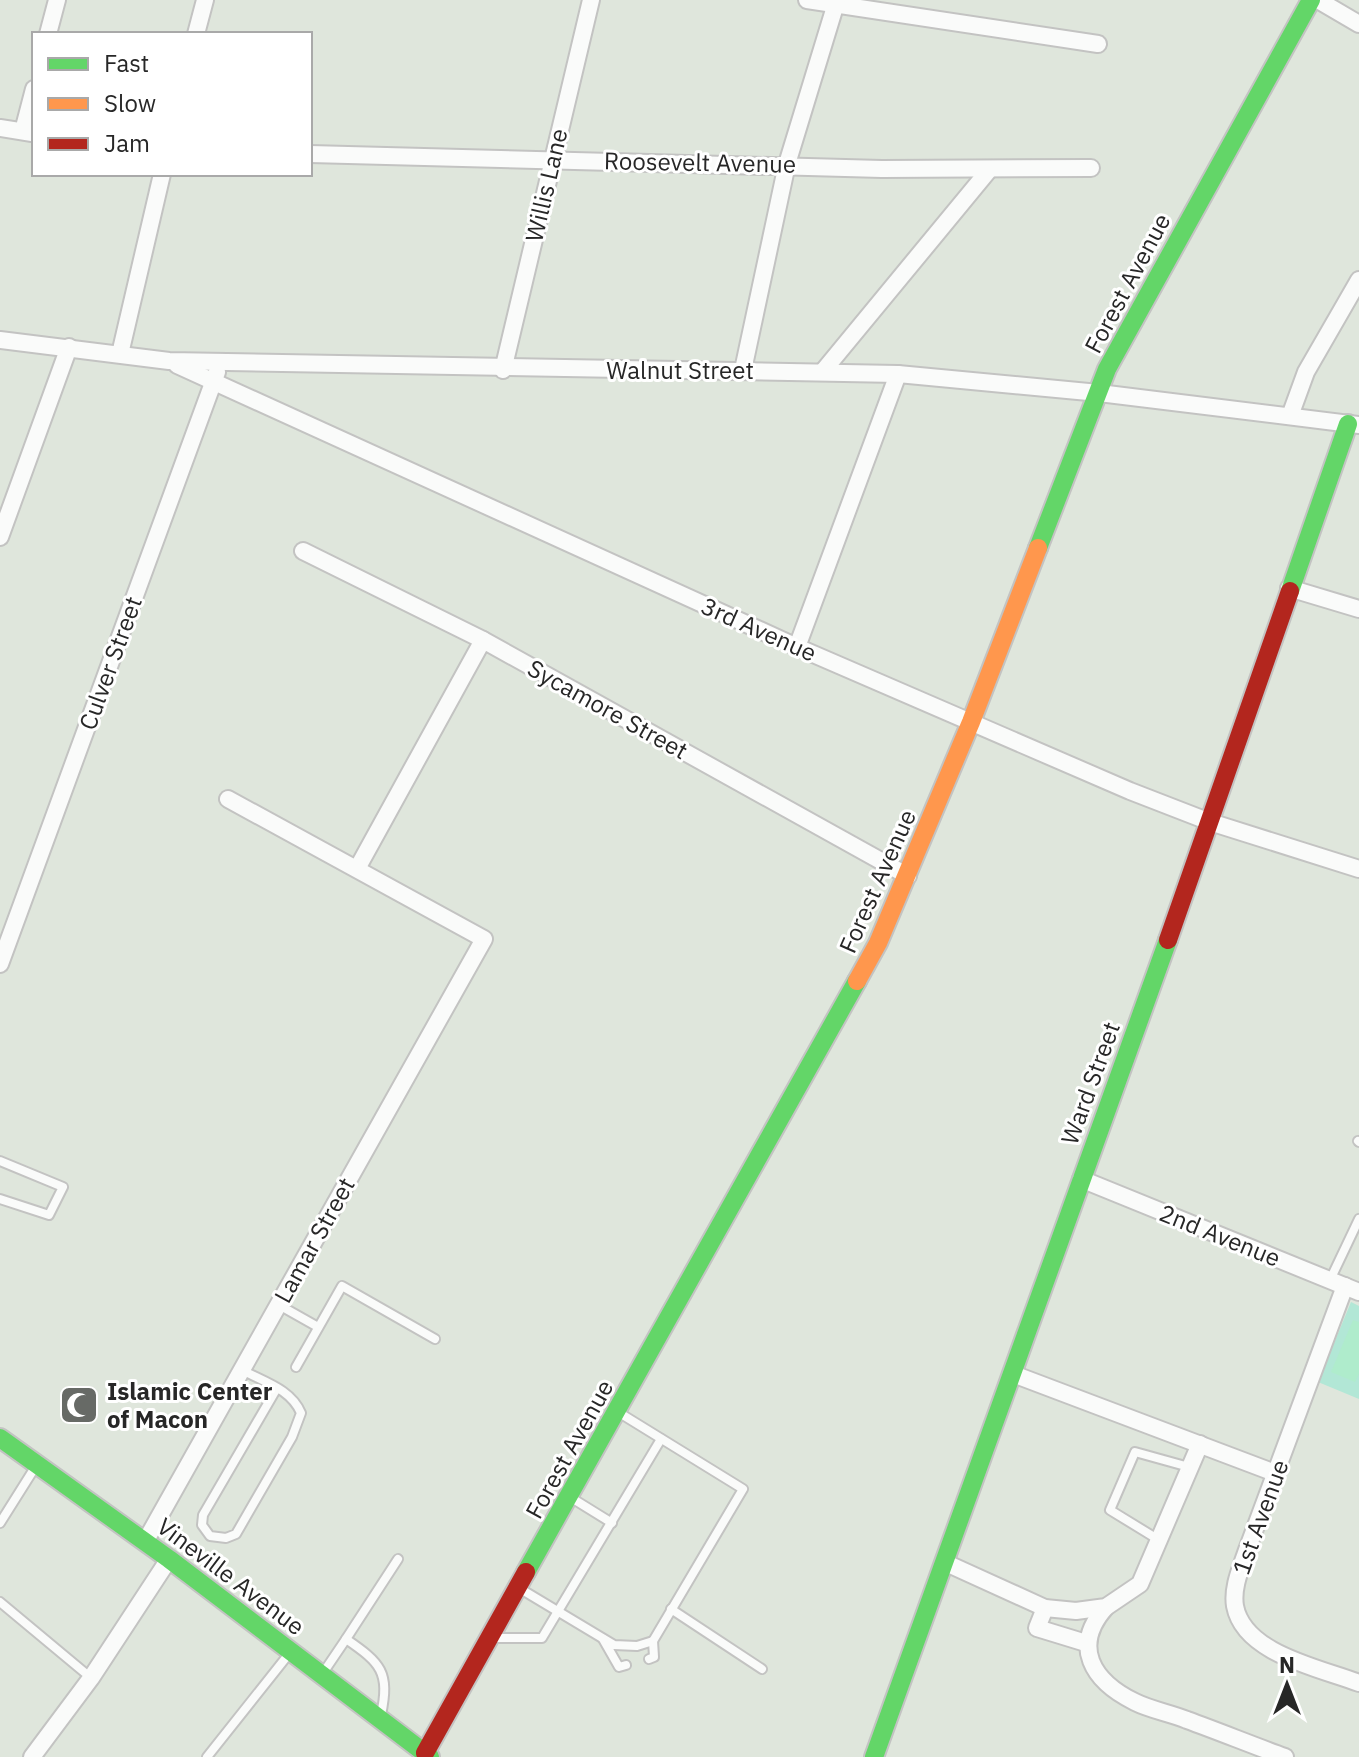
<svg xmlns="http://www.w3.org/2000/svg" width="1359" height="1757" viewBox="0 0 1359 1757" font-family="'IBM Plex Sans',sans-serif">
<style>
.green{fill:#b2e7d6}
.pitch{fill:#afeccc}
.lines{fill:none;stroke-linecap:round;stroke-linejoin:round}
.lane-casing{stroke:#c3c3c2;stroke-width:12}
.street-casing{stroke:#c3c3c2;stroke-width:20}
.fast-casing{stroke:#c3c3c2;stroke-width:22}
.slow-casing{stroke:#c3c3c2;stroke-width:22}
.jam-casing{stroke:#c3c3c2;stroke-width:22}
.lane{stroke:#fafbfa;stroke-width:8}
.street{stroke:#fafbfa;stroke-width:16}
.fast{stroke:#63d668;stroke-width:18}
.slow{stroke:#ff974d;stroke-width:18}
.jam{stroke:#b3261e;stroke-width:18}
.labels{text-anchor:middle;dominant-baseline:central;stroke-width:6;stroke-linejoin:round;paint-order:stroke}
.street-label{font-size:24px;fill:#272727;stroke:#fff}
.poi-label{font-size:24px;font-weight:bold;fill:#272727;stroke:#fff;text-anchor:start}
</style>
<rect width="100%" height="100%" fill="#dfe6dc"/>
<path class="green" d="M1351 1302 1359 1306V1399L1318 1382Z"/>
<path class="pitch" d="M1353 1320 1359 1322V1374L1355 1382 1331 1372Z"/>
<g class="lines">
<defs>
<g id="lane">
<path d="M1358 1141 1359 1142"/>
<path d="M0 1161 63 1187 49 1215 0 1199"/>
<path d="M1330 1280 1359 1219"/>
<path d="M279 1305 318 1327"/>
<path d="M296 1367 342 1286 435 1339"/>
<path d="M242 1370C264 1382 291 1389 301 1413L292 1437 236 1534 226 1538 210 1536 202 1525 203 1515 277 1388"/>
<path d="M570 1497 612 1523"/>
<path d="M0 1523 34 1469"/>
<path d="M1159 1540 1110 1510 1135 1452 1189 1467"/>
<path d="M519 1588 614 1645 637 1646 653 1641 743 1489 618 1412"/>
<path d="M0 1602 90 1677"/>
<path d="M671 1609 762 1669"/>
<path d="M491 1638H542L661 1439"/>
<path d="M346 1639 398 1559"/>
<path d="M603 1639 619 1667 626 1665"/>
<path d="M649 1659 654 1657 653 1641"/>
<path d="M323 1673 346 1639C381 1663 390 1672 381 1715"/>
<path d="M207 1757 288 1655"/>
</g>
<g id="street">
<path d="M807 0 1098 44"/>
<path d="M1318 0 1359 24"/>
<path d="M48 34 57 0"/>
<path d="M196 34 205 0"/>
<path d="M0 128 32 133"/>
<path d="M23 131 34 89"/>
<path d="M310 154 882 169 1091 168"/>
<path d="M0 340 169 361 898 374 1099 393 1359 425"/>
<path d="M120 354 162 174"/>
<path d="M177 365 797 647 1130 791 1210 822 1359 869"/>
<path d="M503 370 591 0"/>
<path d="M743 370 787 164 837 0"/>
<path d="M824 370 989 170"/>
<path d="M1290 416 1306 372 1359 280"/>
<path d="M0 537 69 347"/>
<path d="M303 551 483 640 908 876"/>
<path d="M1289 588 1359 609"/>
<path d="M797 647 898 374"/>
<path d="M358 867 483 640"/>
<path d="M0 964 217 372"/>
<path d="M1081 1179 1359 1292"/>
<path d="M1345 1286 1247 1550C1241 1568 1232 1587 1235 1606 1244 1654 1320 1668 1359 1683"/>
<path d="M1013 1374 1275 1473"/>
<path d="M145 1542 484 939 228 799"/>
<path d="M946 1563 1045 1608 1076 1611 1106 1607 1140 1584 1200 1444"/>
<path d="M1106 1607C1071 1646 1092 1681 1135 1702 1151 1710 1170 1713 1187 1720 1220 1732 1252 1745 1285 1757"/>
<path d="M1045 1608 1037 1628 1086 1643"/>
<path d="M32 1757 91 1678 169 1559"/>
</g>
<g id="fast">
<path d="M1038 548 1107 369 1311 0"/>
<path d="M1290 591 1348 424"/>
<path d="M0 1438 169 1559 430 1757"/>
<path d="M526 1572 857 981"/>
<path d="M874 1757 1168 940"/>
</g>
<path id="slow" d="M857 981 878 943 971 722 1038 548"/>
<g id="jam">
<path d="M1168 940 1290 591"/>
<path d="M425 1753 526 1572"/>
</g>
</defs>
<use href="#lane" class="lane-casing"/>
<use href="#street" class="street-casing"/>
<use href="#fast" class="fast-casing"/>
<use href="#slow" class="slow-casing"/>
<use href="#jam" class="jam-casing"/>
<use href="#lane" class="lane"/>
<use href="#street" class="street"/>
<use href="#fast" class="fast"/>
<use href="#slow" class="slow"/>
<use href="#jam" class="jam"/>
</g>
<defs>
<symbol id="mosque-square" viewBox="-11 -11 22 22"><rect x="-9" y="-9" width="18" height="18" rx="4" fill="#676a66" stroke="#fff"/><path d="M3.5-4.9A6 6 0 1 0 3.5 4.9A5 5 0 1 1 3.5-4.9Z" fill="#fff"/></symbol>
</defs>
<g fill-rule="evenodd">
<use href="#mosque-square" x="57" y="1383" width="44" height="44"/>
</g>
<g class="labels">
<g class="street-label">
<text transform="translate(700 162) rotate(1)">Roosevelt Avenue</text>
<text transform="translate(546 185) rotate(-77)">Willis Lane</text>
<text transform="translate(1127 283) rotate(-62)">Forest Avenue</text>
<text x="680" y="370">Walnut Street</text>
<text transform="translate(759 629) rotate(24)">3rd Avenue</text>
<text transform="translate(110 663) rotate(-70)">Culver Street</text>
<text transform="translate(608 709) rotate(29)">Sycamore Street</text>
<text transform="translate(877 881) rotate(-66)">Forest Avenue</text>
<text transform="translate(1090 1083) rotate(-70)">Ward Street</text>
<text transform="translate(1220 1235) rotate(22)">2nd Avenue</text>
<text transform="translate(314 1240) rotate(-61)">Lamar Street</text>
<text transform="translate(569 1449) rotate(-61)">Forest Avenue</text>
<text transform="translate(1260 1517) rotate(-70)">1st Avenue</text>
<text transform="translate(231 1576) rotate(37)">Vineville Avenue</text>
</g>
<g class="poi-label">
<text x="107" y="1391">Islamic Center<tspan x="107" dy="28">of Macon</tspan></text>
</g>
</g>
<rect x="32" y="32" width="280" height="144" fill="#ffffff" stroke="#a9a9a9" stroke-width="2"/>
<rect x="48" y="58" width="40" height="12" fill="#63d668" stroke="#a9a9a9" stroke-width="2"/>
<text x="104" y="72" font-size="24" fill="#272727">Fast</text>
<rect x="48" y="98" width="40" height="12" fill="#ff974d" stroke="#a9a9a9" stroke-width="2"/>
<text x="104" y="112" font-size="24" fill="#272727">Slow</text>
<rect x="48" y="138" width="40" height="12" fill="#b3261e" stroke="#a9a9a9" stroke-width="2"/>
<text x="104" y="152" font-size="24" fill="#272727">Jam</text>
<g transform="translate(1287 1685)" stroke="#ffffff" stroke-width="6" paint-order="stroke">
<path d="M0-6L14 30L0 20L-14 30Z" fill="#272727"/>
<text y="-12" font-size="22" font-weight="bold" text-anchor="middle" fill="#272727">N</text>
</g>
</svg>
